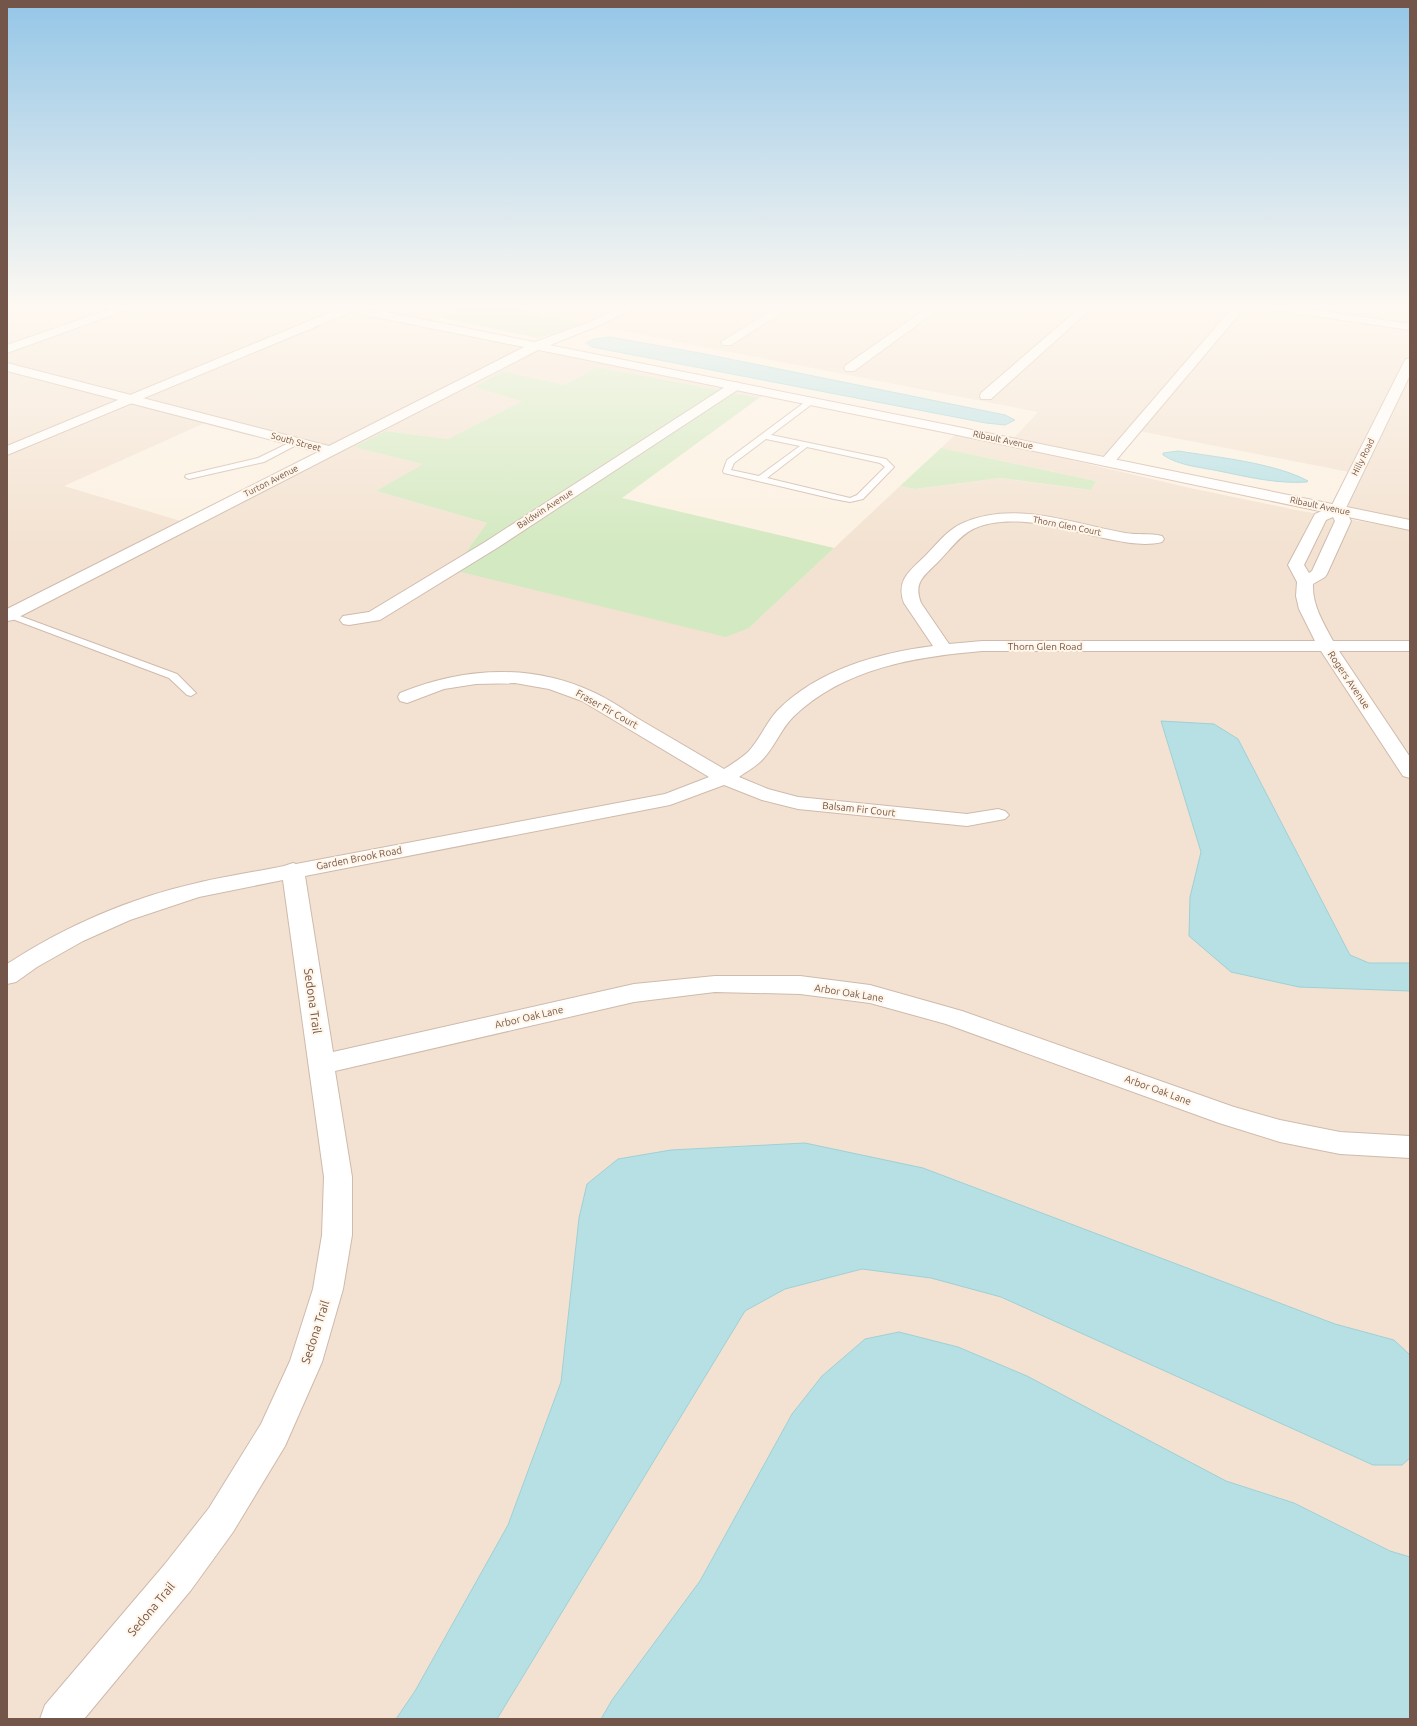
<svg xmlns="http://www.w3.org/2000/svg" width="1417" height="1726" viewBox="0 0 1417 1726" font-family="Ubuntu,sans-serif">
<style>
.residential{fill:#f3e2d1;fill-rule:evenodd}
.green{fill:#d3e9c1}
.water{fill:#b7e0e5;stroke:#9ed0d6}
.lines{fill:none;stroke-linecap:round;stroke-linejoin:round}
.lane-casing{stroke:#cfbaac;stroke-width:2}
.street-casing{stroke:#cfbaac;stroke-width:2}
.secondary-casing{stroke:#d2b9a9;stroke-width:2}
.lane{fill:#fff;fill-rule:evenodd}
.street{fill:#fff;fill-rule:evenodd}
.secondary{fill:#fff;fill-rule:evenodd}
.labels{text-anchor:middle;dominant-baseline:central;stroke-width:4;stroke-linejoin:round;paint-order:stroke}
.far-street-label{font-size:9px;fill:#735649;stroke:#fff5e8}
.street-label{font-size:10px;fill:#735649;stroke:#fff5e8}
.near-street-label{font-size:12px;fill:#735649;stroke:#fff5e8}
</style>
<rect width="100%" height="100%" fill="#fcf1e2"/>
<g class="residential">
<path d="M7 306H347L7 446Z"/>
<path d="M368 306H490L483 308 468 306 432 322 371 310 367 307Z"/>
<path d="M512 306H1410V520L1332 504 1349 472 1139 431 1115 460 1012 440 1038 412 545 316Z"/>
<path d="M351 313H359L765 394 759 398 597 367 564 385 503 371 522 401 448 439 385 431 355 447 424 464 376 491 487 523 453 570 749 628 900 486 915 489 1000 478 1090 490 1096 481 941 448 957 433 1190 488 1296 510 1410 530V1719H7V454L338 316ZM207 422 321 452 184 522 64 486Z"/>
</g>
<g class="green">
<path d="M468 306 483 308 490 306H512L545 316 587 324 538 338 442 318Z"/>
<path d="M597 367 759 398 622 498 834 548 749 628 726 637 453 570 487 523 376 491 423 464 354 447 385 431 448 439 522 401 475 387 503 371 564 385Z"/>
<path d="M941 448 1096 481 1091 490 1000 478 915 489 900 486Z"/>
</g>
<g class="water">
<path d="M610 337 705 354 1005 415 1015 420 1005 425 986 423 592 347 586 343 594 339Z"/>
<path d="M1178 451C1216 457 1275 463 1308 481L1307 482C1277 484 1248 477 1219 471 1200 467 1180 466 1163 455V453Z"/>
<path d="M1161 721 1214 724 1238 739 1350 955 1369 963H1410V991L1299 987 1231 972 1189 936 1190 897 1201 852Z"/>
<path d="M805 1143 923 1168 1335 1324 1394 1340 1410 1355V1458L1402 1465H1373L1001 1297 931 1278 862 1269 785 1289 745 1311 497 1719H396L415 1691 508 1525 561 1382 579 1218 587 1184 618 1159 671 1150Z"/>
<path d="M899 1332 958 1347 1027 1376 1226 1481 1294 1503 1390 1551 1410 1557V1719H601L612 1700 700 1581 792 1414 822 1376 865 1339Z"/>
</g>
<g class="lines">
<defs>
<g id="lane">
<path d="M809 399 816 401 771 435 886 459 894 467 863 499 850 502 834 499 724 473 723 471 727 460ZM766 439 800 446 759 476 731 470 734 463ZM807 447 880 463 885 467 857 495 850 498 767 478Z"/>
<path d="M295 440H301L302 442 264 462 189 479 185 477 186 475 258 458Z"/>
<path d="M9 612 177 674 196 693 191 696 187 695 169 678 7 617V613Z"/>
</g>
<g id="street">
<path d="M119 306H134L132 308 7 353V345Z"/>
<path d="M331 306H352L355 308 349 311 333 308Z"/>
<path d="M623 306H637L635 308 598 326 540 349 13 620 7 621V609L318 452 7 371V363L329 446 532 343 590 322Z"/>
<path d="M779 306H792L731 345H723L721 342Z"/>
<path d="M930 306H943L854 371H846L844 368 846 365Z"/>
<path d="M1082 306H1094L991 399H981L980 396 981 393Z"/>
<path d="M1234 306H1246L1112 465 1107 466 1102 465 1100 462 1102 459Z"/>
<path d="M1263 306H1288L1410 324V330L1269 309Z"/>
<path d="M1410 358V375L1345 510 1351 521 1327 574 1325 577 1313 584C1312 605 1323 622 1333 641H1410V651H1339L1410 757V778L1403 776 1321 651H982C914 657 844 668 793 717 781 729 775 746 763 759 757 766 747 771 739 777L768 789 798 797 967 814 998 809 1005 811 1009 815 1005 819 967 826 798 809 762 800 724 785 670 805 305 876 333 1052 634 984 715 976H800L870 985 962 1011 1234 1107 1280 1120 1340 1132 1410 1136V1158L1340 1154 1280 1142 1219 1123 946 1024 870 1003 800 994 715 992 634 1002 335 1071 352 1177V1235L343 1289 322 1362 285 1446 233 1532 191 1590 84 1719H40L45 1705 165 1564 209 1508 261 1424 290 1361 313 1289 322 1235 324 1177 283 880 199 897 130 920 83 941 37 967 16 982 7 984V964C64 927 130 898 197 883 226 876 255 872 284 866L293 863 296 864 665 794 709 777 582 701 549 689 515 683 476 684 444 689 407 703 400 701 398 697 400 693C464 667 532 663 595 693 610 700 623 709 637 718 666 735 695 752 724 769 732 764 742 758 749 751 760 739 766 723 777 711 817 670 878 653 933 646L904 603C896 582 908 572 922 559 935 547 946 530 963 523 1015 500 1073 524 1125 533 1137 535 1150 533 1162 536L1164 539 1162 542C1146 546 1129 543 1113 540 1072 532 1014 510 973 529 959 536 949 551 938 562 924 576 913 582 921 603L949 644 982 641H1315L1299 609 1296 596 1297 582 1288 565 1315 514 1331 507 1404 362 1406 359ZM1333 517 1335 521 1312 571 1309 573 1304 565 1326 520Z"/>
<path d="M735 382 739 383 741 386 739 389 497 548 380 620 349 625 343 624 340 620 343 616 369 612 485 542 731 383Z"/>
</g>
<path id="secondary" d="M345 306H360V307L948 425 1410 520V530L948 433 351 312 7 455V446Z"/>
</defs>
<use href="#lane" class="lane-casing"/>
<use href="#street" class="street-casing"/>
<use href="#secondary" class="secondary-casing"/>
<use href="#lane" class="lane"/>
<use href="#street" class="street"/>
<use href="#secondary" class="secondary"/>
</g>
<linearGradient id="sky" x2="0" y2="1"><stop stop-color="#94c6e7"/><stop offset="0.56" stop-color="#fef9f2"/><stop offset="1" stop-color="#fef9f2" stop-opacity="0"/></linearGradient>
<rect width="1417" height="547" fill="url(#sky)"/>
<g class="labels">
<g class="far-street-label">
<text transform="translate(1003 440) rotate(12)">Ribault Avenue</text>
<text transform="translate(296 442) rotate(15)">South Street</text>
<text transform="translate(1363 457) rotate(-64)">Hilly Road</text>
<text transform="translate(271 481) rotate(-27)">Turton Avenue</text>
<text transform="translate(1320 506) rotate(12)">Ribault Avenue</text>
<text transform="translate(545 509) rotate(-33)">Baldwin Avenue</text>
<text transform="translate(1067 526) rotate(11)">Thorn Glen Court</text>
</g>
<g class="street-label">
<text x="1045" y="646">Thorn Glen Road</text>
<text transform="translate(1349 680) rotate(56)">Rogers Avenue</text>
<text transform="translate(607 709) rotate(29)">Fraser Fir Court</text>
<text transform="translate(859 809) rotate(6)">Balsam Fir Court</text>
<text transform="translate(359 858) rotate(-11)">Garden Brook Road</text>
<text transform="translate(849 993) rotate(9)">Arbor Oak Lane</text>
<text transform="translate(529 1017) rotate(-13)">Arbor Oak Lane</text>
<text transform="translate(1158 1090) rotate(20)">Arbor Oak Lane</text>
</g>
<g class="near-street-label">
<text transform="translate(313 1001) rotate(82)">Sedona Trail</text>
<text transform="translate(315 1332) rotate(-72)">Sedona Trail</text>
<text transform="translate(151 1609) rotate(-50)">Sedona Trail</text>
</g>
</g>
<rect width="1417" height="1726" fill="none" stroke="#735649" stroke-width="16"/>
</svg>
